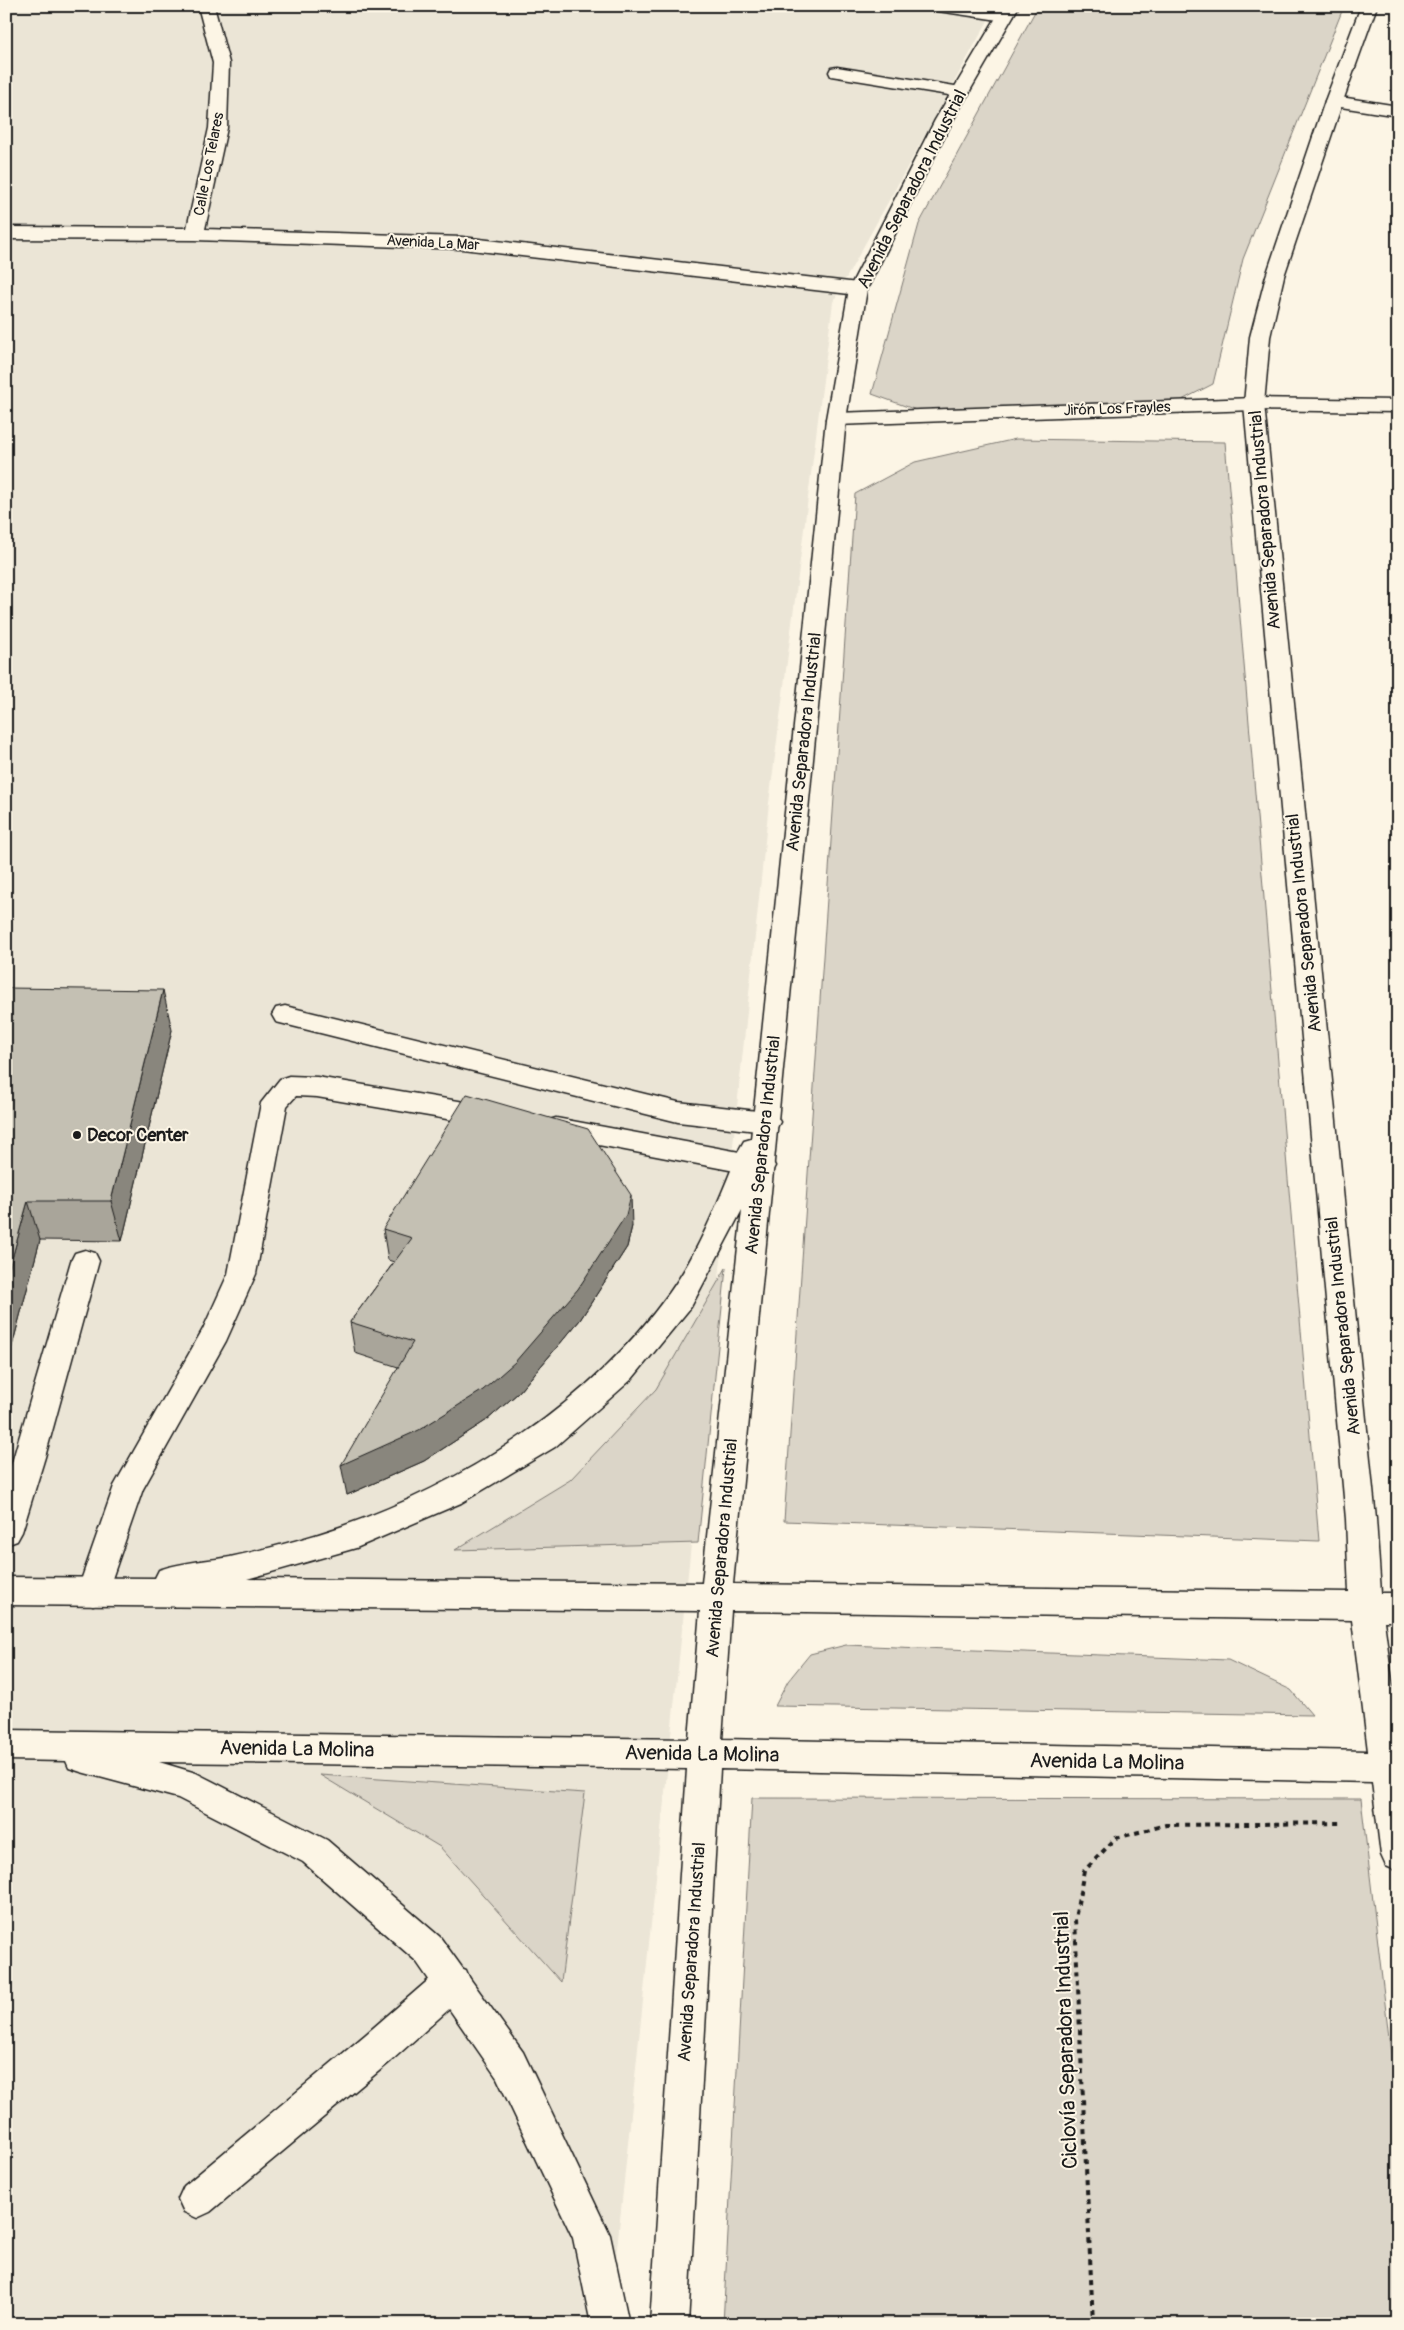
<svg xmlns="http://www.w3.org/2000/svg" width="1404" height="2330" viewBox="0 0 1404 2330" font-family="Pangolin,sans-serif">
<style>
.built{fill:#ebe5d6}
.green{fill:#dbd5c8;stroke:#7c7872}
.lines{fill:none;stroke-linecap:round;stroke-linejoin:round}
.minor-casing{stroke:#1c1c1c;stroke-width:3}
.major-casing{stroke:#1c1c1c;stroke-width:3}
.path{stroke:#1c1c1c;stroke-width:4;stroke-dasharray:5 5;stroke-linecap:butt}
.minor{fill:#fcf5e5;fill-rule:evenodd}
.major{fill:#fcf5e5;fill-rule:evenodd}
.wall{fill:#a9a59a;stroke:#1c1c1c}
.shaded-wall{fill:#89867d;stroke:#1c1c1c}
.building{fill:#c4c0b3;stroke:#1c1c1c}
.poi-dot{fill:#1c1c1c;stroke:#fcf5e5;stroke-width:2}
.labels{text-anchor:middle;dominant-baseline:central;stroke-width:4;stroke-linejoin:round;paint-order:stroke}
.far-street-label{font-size:15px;fill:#1c1c1c;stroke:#fcf5e5}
.street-label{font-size:18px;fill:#1c1c1c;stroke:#fcf5e5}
.poi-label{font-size:18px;font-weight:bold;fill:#1c1c1c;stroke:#fcf5e5;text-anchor:start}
.near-street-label{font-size:21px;fill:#1c1c1c;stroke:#fcf5e5}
</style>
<rect width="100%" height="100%" fill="#fcf5e5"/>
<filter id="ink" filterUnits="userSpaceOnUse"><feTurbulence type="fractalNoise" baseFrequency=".02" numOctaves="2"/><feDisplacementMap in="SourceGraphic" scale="10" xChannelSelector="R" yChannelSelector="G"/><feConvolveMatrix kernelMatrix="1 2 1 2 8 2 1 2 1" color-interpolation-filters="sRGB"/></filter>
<g filter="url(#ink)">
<path class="built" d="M6 6H996L833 302 769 803 609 2324H6Z"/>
<g class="green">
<path d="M1038 6H1344L1243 259 1213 384 1174 404 919 411 872 394 919 224Z"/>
<path d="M1016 439 1225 442 1319 1541 784 1521 855 494 915 462Z"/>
<path d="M726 1268 698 1543 455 1550 570 1480 656 1389Z"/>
<path d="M846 1645 1228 1660 1291 1690 1312 1715 775 1706 788 1681 810 1654Z"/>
<path d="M320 1775 585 1793 561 1982 440 1847Z"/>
<path d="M752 1798 1361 1799 1398 2114V2324H723Z"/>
</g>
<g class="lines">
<defs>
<g id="minor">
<path d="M198 6H214L229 63 227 128 205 229 462 237 858 283 865 285 867 289 865 293 858 295 462 249 195 240 6 239V227L187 228 209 128 213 63Z"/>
<path d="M930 6C946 6 1005 4 1013 16L1005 21 938 11Z"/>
<path d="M837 67 961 87 967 88 970 92 967 96 961 97 831 76 829 72 831 68Z"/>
<path d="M1334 96 1398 106V116L1328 105 1325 101 1328 97Z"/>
<path d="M1254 398 1398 400V412L1254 410 836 425 829 423 826 419 829 415 836 413Z"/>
<path d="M285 1006 678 1102 766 1112 776 1115 780 1122 776 1129 766 1132 678 1122 276 1022 272 1015 276 1008Z"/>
<path d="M289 1076 317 1077 494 1107 504 1110 508 1117 504 1124 494 1127 317 1097 296 1096 287 1106 256 1274 226 1341 143 1489 104 1602 93 1606 82 1602 77 1592 114 1486 203 1329 228 1274 261 1103 280 1079Z"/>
<path d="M556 1118 761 1156 771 1159 775 1166 771 1173 761 1176 546 1135 542 1128 546 1121Z"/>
<path d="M85 1250 95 1253 99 1261 45 1457 22 1532 17 1541 6 1545V1483L71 1261 75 1253Z"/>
<path d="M453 1965 466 1970 471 1982 466 1994 391 2061 210 2212 197 2218 184 2212 178 2199 184 2186 365 2035 440 1970Z"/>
</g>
<path id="major" d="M1003 6H1019L953 120 867 289 846 419 733 1584 1349 1592 1346 1519 1244 404 1250 337 1266 276 1325 101 1361 6H1377L1343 101 1284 276 1270 337 1264 404 1376 1519 1381 1593H1398V1621H1384L1398 1725V1871L1386 1866 1381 1855 1372 1782 720 1769 688 2324H650L687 1769 159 1762 196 1773 327 1840 440 1937 523 2052 610 2235 629 2324H591L573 2238 497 2078 416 1961 303 1862 178 1798 81 1772 69 1768 66 1761 6 1760V1730L689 1739 700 1611 6 1605V1577L155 1578 159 1570C182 1562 206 1561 230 1557 263 1550 308 1538 340 1527 469 1482 590 1403 670 1292 700 1250 721 1195 740 1148L744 1141 751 1139 826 419 849 289 935 120ZM742 1210 702 1583 247 1579 356 1548 461 1503 555 1447 632 1379 691 1307ZM731 1611 1352 1620 1368 1751 722 1739Z"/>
</defs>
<use href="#minor" class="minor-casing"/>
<use href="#major" class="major-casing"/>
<path class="path" d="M1093 2324 1075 1919 1084 1871 1116 1838 1166 1825 1344 1823"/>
<use href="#minor" class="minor"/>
<use href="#major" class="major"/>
</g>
<g class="wall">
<path d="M6 988 172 1030 122 1241 40 1240 6 1369Z"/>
<path d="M632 1226 627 1247 580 1320 518 1393 487 1420 424 1461 347 1495 398 1367 355 1353 350 1322 394 1262 388 1260 383 1229Z"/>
</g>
<g class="shaded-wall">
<path d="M163 990 172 1030 122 1241 111 1201Z"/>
<path d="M631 1195 632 1226 627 1247 580 1320 518 1393 487 1420 424 1461 347 1495 341 1465Z"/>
<path d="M28 1201 40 1240 6 1369V1280Z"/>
</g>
<g class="building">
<path d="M6 988 163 990 111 1201H28L6 1280Z"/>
<path d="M467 1094 588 1129 631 1195 626 1215 578 1289 515 1362 483 1390 419 1430 341 1465 413 1342 350 1322 412 1238 383 1229Z"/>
</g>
</g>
<circle class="poi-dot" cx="77" cy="1135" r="5"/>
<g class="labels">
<g class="far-street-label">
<text transform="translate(209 164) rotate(-79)">Calle Los Telares</text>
<text transform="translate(433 243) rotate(3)">Avenida La Mar</text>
<text transform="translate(1117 409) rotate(-2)">Jirón Los Frayles</text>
</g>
<g class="street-label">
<text transform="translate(912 189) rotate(-63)">Avenida Separadora Industrial</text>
<text transform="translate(1265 520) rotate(-95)">Avenida Separadora Industrial</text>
<text transform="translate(804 742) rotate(-84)">Avenida Separadora Industrial</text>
<text transform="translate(1304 923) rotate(-96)">Avenida Separadora Industrial</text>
<text transform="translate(763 1145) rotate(-84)">Avenida Separadora Industrial</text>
<text transform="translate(1343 1326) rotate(-96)">Avenida Separadora Industrial</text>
<text transform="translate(722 1548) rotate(-85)">Avenida Separadora Industrial</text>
<text transform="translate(692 1952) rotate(-86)">Avenida Separadora Industrial</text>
</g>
<g class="poi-label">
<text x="87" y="1135">Decor Center</text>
</g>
<g class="near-street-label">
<text transform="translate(297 1749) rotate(1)">Avenida La Molina</text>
<text transform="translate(702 1754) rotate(1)">Avenida La Molina</text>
<text transform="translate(1107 1762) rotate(1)">Avenida La Molina</text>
<text transform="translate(1066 2040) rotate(-92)">Ciclovía Separadora Industrial</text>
</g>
</g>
<rect width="1404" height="2330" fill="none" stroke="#fcf5e5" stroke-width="25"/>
<rect x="12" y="12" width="1379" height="2305" fill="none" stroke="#1c1c1c" stroke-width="2" filter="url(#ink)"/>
</svg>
